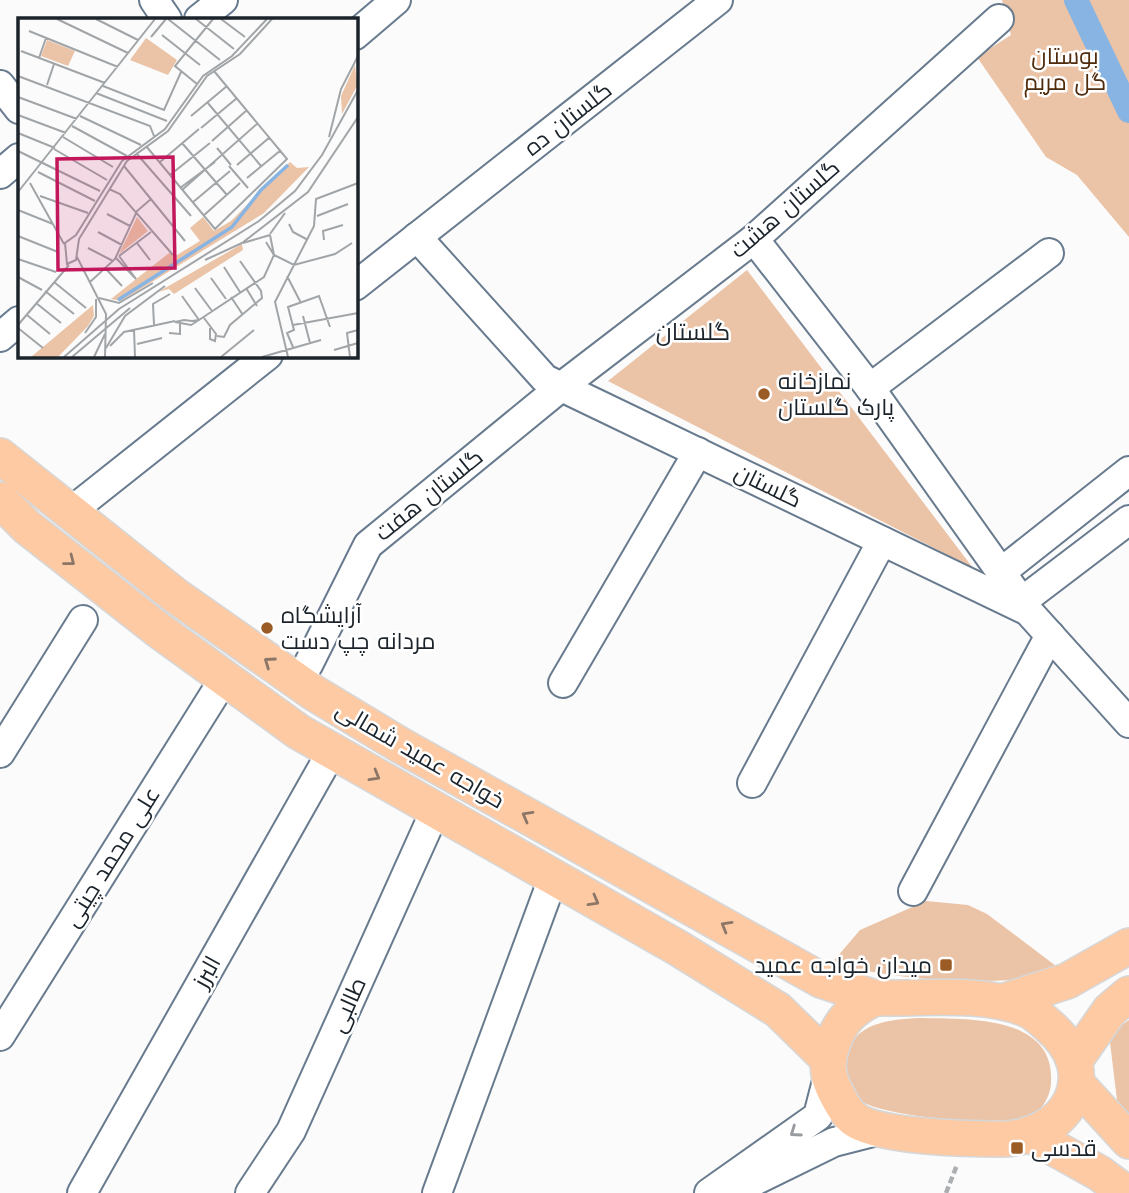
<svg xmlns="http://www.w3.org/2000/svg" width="1129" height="1193" viewBox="0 0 1129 1193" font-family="'Work Sans',Cairo,sans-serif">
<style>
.green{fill:#ebc3a6}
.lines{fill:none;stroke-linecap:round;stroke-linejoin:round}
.canal{stroke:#87b4e3;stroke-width:24}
.minor-casing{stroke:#687b8e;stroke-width:32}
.major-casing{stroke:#d6d7d9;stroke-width:38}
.path{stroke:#acafb2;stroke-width:4.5;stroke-dasharray:7 3.5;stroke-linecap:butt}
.minor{stroke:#fff;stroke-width:28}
.major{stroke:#fdcaa3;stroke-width:35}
.oneway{stroke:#8c7667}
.oneway2{stroke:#989ca0}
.poi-dot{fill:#9b5b24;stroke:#fff;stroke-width:2.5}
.labels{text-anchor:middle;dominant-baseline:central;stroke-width:5;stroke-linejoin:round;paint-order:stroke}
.park-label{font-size:23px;fill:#4f2b0c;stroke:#fff}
.street-label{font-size:23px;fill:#1b232b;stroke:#fff}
.poi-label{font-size:23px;fill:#1b232b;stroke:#fff;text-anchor:start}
.neighbourhood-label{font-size:24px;fill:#1b232b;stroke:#fff}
.inset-river{fill:none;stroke:#87b4e3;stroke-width:3.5}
.inset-road{fill:none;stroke:#a1a5a8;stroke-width:2}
.view{fill:#c2185b;fill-opacity:0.15;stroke:#c2185b;stroke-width:3.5}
.inset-edge{fill:none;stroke:#1b232b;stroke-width:3.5}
</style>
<rect width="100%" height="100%" fill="#fbfbfb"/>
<g class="green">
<path d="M1002 0H1129V237L1077 175 1046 157 977 57 1011 35Z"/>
<path d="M747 270 973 568 608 381Z"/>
<path d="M926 901 968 905 987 914 1060 969C1044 973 1028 979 1012 980 952 984 889 977 831 964L860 930Z"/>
<path d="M917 1018C965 1019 1055 1014 1051 1082 1051 1095 1042 1111 1030 1117 1009 1129 883 1116 863 1102 852 1094 848 1081 847 1069 844 1025 884 1020 917 1018Z"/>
<path d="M1129 1020V1114L1117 1100 1109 1034Z"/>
</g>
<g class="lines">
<path class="canal" d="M1076 0 1129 111"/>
<defs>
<g id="minor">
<path d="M154 0 167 19"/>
<path d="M199 19 223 0"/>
<path d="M355 35 396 0"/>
<path d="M0 85 19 109"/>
<path d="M0 174 19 158"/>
<path d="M417 237 545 379 1028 611 1129 723"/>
<path d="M754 239 870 388 1025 606"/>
<path d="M355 286 718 0"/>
<path d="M0 337 19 321"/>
<path d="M870 388 1049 253"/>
<path d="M69 513 268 355"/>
<path d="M1000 573 1129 471"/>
<path d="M1021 602 1129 520"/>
<path d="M308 665 368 545 561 387 754 239 999 19"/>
<path d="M563 683 698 452"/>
<path d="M0 753 83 620"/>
<path d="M752 783 882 541"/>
<path d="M913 891 1050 635"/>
<path d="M0 1036 224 679"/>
<path d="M736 1190 834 1142 881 1130"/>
<path d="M82 1193 332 751"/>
<path d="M250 1193 291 1131 435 811"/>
<path d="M437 1193 553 878"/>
<path d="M709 1193 818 1116 828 1077"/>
</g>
<g id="major">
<path d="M0 456 176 596 314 693 400 745 821 980 875 998"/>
<path d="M0 500 27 527 157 629 299 732 678 948 778 1010 828 1059"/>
<path d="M875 998C921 999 986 991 1028 1010 1035 1013 1042 1020 1049 1026 1105 1074 1068 1138 1001 1139 970 1139 876 1137 854 1119 847 1114 840 1101 836 1093 829 1079 826 1068 830 1052 837 1025 849 1010 875 998Z"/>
<path d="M1005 1001 1067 981 1129 946"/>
<path d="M1075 1060 1110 1010 1129 994"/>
<path d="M1077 1084 1129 1141"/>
<path d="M1029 1134 1099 1173 1126 1193"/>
</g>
</defs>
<use href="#minor" class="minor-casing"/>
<use href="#major" class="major-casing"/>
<path class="path" d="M946 1193 957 1165"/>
<use href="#minor" class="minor"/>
<use href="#major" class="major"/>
</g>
<defs><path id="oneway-chevron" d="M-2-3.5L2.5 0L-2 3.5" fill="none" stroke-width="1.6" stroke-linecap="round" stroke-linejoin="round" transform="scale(1.75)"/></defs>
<g class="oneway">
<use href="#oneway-chevron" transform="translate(70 561) rotate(38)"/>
<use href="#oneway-chevron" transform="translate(269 662) rotate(-145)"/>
<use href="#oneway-chevron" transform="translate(375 776) rotate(30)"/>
<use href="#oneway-chevron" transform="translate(527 816) rotate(-151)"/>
<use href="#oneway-chevron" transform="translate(594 901) rotate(29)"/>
<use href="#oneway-chevron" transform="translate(726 926) rotate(-150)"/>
</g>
<use class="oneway2" href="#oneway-chevron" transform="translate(795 1132) rotate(145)"/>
<g class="poi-dot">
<circle cx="764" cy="394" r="7"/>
<circle cx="267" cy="628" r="7"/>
<rect x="939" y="958" width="14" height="14" rx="3.5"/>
<rect x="1010" y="1141" width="14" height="14" rx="3.5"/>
</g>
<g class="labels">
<g class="park-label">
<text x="1065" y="56">بوستان<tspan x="1065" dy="26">گل مریم</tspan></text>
</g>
<g class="street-label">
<text transform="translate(568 119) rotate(-38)">گلستان ده</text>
<text transform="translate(785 209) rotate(-41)">گلستان هشت</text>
<text transform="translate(768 486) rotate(26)">گلستان</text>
<text transform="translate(429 495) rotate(-39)">گلستان هفت</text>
<text transform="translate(420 755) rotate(30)">خواجه عمید شمالی</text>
<text transform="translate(112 857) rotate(-58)">علی محمد چیتی</text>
<text transform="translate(207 972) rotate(-61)">البرز</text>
<text transform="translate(348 1005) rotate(-66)">طالبی</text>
</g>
<g class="poi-label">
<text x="778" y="381">نمازخانه<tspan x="778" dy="26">پارک گلستان</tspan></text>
<text x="281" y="615">آرایشگاه<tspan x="281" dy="26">مردانه چپ دست</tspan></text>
<text x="932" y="965" text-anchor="end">میدان خواجه عمید</text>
<text x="1031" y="1148">قدسی</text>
</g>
<g class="neighbourhood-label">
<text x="693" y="332">گلستان</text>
</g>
</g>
<g transform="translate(18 18)">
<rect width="340" height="340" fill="#fbfbfb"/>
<path d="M128 20 159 42 150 57 112 42ZM29 22 57 33 50 48 23 38ZM337 47 339 68 324 96 323 78ZM272 144 279 150 291 149 246 195 103 283 93 281 151 235 159 237 182 223 172 210 185 199 196 213 213 203ZM119 199 130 213 101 236ZM224 226 225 232 156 276 151 271 140 274ZM75 287 76 298 70 308 40 339H13Z" fill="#ebc3a6"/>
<path class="inset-river" d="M100 282 214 209 243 172 270 147"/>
<path class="inset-road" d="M39 1 110 35M78 1 120 22M150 1 202 42M178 1 216 31M203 1 227 19M249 1 214 38 185 58 147 111 104 143 58 217 47 225 49 246 58 242 61 221 109 143 150 113 189 58 222 36 254 1M11 13 100 49M144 17 182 47M133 19 148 1M3 33 87 65M21 40 28 20M0 58 132 108 136 118M179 66 157 48 195 1M29 67 36 46M85 68 146 92 163 54M78 75 149 103M0 79 59 101M189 84 243 148M0 97 48 115M62 98 123 127M173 98 209 68M54 108 109 138M183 110 219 80M0 115 37 130M45 119 95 149M311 119 323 71 340 38M194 123 229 92M164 125 209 177M128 128 197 211 269 141 196 53M199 130 213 147M36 131 89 162M0 133 82 173M118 135 173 198M142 144 181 111M219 147 252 119M106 148 167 223M211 148 230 170M20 154 77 183M152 157 192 125M229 160 263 132M12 165 46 226M162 170 197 144M91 171 102 176 155 237M164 172 240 105M0 174 137 1M22 178 70 195M174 185 212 153M0 192 35 206M89 196 112 208M185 198 222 165M299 198 330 186M271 206 275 214 290 222M80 214 104 227M252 216 267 195M0 218 40 234M306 222 305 213 325 207M248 224 256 237 276 247 317 236 334 225M119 225 132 242M224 225 290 174 340 99M225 225 252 217M70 230 95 243M101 238 133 214M59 239 88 296 87 339M98 240 118 261 101 238M0 241 38 254M187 242 224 225M206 249 222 274M87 250 104 268M269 258 283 285M0 259 24 272M193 260 208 281M36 264 68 290M72 264 97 241 119 193 133 181M177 270 194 293M228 270 239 288M27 273 56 296M164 278 181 302 246 259 256 237 252 217M213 279 225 297M81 280 101 285 135 265M18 285 43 305M9 297 32 316M285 298 292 325M186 300 198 316 197 323 192 321V310M166 302 174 303 181 302 173 307 157 304ZM0 307 51 247M136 307 135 286 152 276M275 307 340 295M0 310 25 330M116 311 117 339M67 315 78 299V281M151 315 162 316V306M199 318 206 319 212 307 244 280 243 273 222 243M119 326 144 320M92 328 106 314 157 303M275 329 269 315 276 312 270 289 301 278 312 309M88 330 107 298 147 268M316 332 340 325M46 339 101 291 241 203 277 173 304 137 340 72M54 339 112 290M76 339 87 316M203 339 236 312M244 339 303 322M270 339 257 284 296 208 298 181 340 165M332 339 329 315 340 312"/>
<path class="view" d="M155 139 157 250 40 252 39 141Z"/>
<rect width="340" height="340" class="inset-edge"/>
</g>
</svg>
